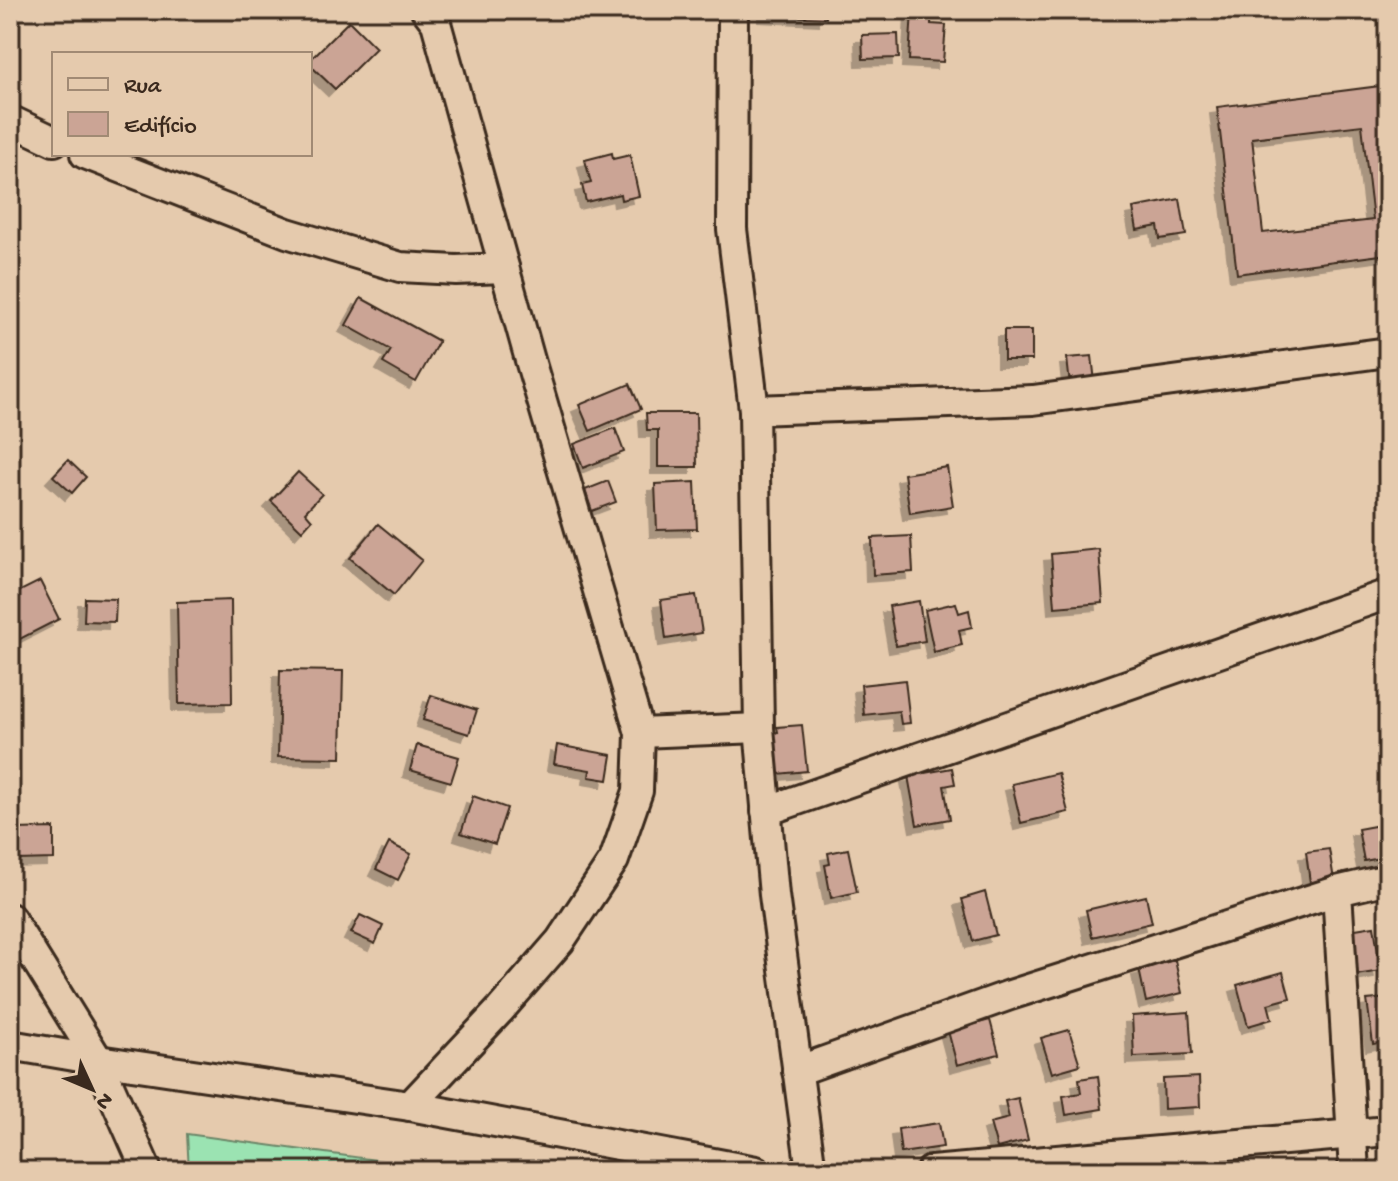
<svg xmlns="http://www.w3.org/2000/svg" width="1398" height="1181" viewBox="0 0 1398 1181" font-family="'Gochi Hand',sans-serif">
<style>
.green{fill:#9be3b2;stroke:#6b8668;stroke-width:2}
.building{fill:#cba495;stroke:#3b2a1e;stroke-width:2;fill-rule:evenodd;filter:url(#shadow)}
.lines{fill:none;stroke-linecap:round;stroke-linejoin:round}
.minor-casing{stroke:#3b2a1e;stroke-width:34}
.minor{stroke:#e5caad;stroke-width:28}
</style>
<defs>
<filter id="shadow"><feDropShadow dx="-7" dy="7" stdDeviation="0" flood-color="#0004"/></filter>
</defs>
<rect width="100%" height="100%" fill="#e5caad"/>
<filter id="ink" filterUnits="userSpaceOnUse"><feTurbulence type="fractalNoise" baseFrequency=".0125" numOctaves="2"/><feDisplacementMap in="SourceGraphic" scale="16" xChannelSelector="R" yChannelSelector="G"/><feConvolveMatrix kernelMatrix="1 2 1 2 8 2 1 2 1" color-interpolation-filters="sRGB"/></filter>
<g filter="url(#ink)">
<path class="green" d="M187 1134 456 1171H189Z"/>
<g class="building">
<path d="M765 10H826V18L765 15Z"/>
<path d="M912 10H932L931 24 946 25 943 62 909 60Z"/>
<path d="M349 21 376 48 335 89 310 65V60Z"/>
<path d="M898 34 899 58 863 59 862 35Z"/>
<path d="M1388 85V254L1237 274 1217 107ZM1362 125 1373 220 1263 233 1252 138Z"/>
<path d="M612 153 613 159 630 155 639 196 621 200 620 194 586 202 582 185 591 183 585 160Z"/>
<path d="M1180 199 1186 235 1160 239 1158 226 1137 230 1133 208Z"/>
<path d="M361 298 439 341 416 382 383 363 391 350 346 325Z"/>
<rect x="1004" y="330" width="28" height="30"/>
<path d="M1092 356 1095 382 1070 385 1067 358Z"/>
<path d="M630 384 641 409 590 431 579 405Z"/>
<path d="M646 413H696L697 467H658V430H647Z"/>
<path d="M615 428 624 452 583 468 574 444Z"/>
<path d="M68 460 86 477 72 493 53 476Z"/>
<path d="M947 467 953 506 910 513 904 474Z"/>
<path d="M298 472 322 494 305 512 312 520 302 531 271 501Z"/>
<path d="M608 481 616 502 592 511 585 490Z"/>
<path d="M695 482 697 529 657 530 655 484Z"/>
<path d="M378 524 422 560 394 595 350 558Z"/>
<path d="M911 536 913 572 873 575 872 538Z"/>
<path d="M1099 549 1103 603 1055 607 1051 554Z"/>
<path d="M40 581 59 619 14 642 10 634V596Z"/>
<path d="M696 595 702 633 666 639 661 600Z"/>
<path d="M85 598 116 599 115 622 84 621Z"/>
<path d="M231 600 232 703 179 704 177 602Z"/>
<path d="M919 601 925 641 896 646 889 606Z"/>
<path d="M956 603 959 613 969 610 972 627 959 630 962 645 934 652 925 610Z"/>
<path d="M280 670 343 671 341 758 278 757Z"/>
<path d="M905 680 910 723 901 724 899 711 864 715 861 685Z"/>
<path d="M431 695 477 710 469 734 423 720Z"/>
<path d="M802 725 807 771 778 774 776 750 765 752 763 733 778 732 777 727Z"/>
<path d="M417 745 459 757 451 782 410 770Z"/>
<path d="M557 745 612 755 608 780 589 777 590 770 554 764Z"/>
<path d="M952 768 955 784 944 786 950 819 917 825 908 776Z"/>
<path d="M1058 773 1068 812 1021 823 1012 784Z"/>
<path d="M473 796 507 808 495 844 461 833Z"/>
<path d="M1380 825 1386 857 1364 861 1358 829Z"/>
<path d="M54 828V859L17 860 16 829Z"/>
<path d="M389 843 411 854 398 880 376 869Z"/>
<path d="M848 849 857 892 831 898 825 865 830 864 828 853Z"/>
<path d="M1329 849 1334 880 1310 883 1306 852Z"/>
<path d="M985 892 996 935 973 941 962 899Z"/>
<path d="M1146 896 1152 923 1092 937 1086 910Z"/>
<path d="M360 915 383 926 375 944 351 933Z"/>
<path d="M1374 926 1381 971 1356 975 1349 930Z"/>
<path d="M1175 960 1182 993 1146 1002 1139 969Z"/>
<path d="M1283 972 1290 998 1268 1004 1272 1019 1248 1026 1237 985Z"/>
<path d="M1388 998V1041L1373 1044 1367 1000Z"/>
<path d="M1189 1012 1192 1054 1134 1057 1132 1016Z"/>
<path d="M990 1020 999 1054 957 1065 948 1031Z"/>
<path d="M1069 1030 1080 1065 1052 1073 1041 1038Z"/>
<path d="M1098 1076 1102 1109 1066 1115 1063 1096 1081 1093 1079 1079Z"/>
<path d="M1199 1077 1200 1107 1164 1109 1163 1079Z"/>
<path d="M1018 1098 1028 1140 997 1148 990 1123 1009 1118 1005 1101Z"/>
<path d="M939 1123 943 1147 901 1153 898 1129Z"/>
</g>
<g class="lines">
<defs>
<g id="minor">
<path d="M426 10 436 23 530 360 640 733 759 728"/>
<path d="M733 10 732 229 754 410 759 728 774 895 811 1171"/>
<path d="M10 120 54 141"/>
<path d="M85 154 287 233 400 267 456 270 504 268"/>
<path d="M754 410 1033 400 1388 352"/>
<path d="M766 811 1388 594"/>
<path d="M10 918 98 1060 147 1171"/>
<path d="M10 1045 98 1060 410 1106 756 1171"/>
<path d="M797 1071 1010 995 1337 891"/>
<path d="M410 1106 500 1010 560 941 614 860 638 791 640 733"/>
<path d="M931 1171 1388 1131"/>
<path d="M1354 1171 1337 891 1388 879"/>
</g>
</defs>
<use href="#minor" class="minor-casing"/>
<use href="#minor" class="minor"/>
</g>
</g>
<rect width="1398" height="1181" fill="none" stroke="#e5caad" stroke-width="40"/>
<rect x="20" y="20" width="1358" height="1141" fill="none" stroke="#3b2a1e" stroke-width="3" filter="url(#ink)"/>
<rect x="52" y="52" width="260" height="104" fill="#e5caad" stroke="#a18a74" stroke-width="2"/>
<rect x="68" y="78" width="40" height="12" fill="#e5caad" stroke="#a18a74" stroke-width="2"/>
<text x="124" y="92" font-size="24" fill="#3b2a1e">Rua</text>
<rect x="68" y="112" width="40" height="24" fill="#cba495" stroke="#a18a74" stroke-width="2"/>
<text x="124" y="132" font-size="24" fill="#3b2a1e">Edifício</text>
<g transform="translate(92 1089) rotate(134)" stroke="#e5caad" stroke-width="6" paint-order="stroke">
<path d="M0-6L14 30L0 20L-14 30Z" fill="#3b2a1e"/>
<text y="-12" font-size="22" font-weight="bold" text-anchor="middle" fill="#3b2a1e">N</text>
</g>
</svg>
